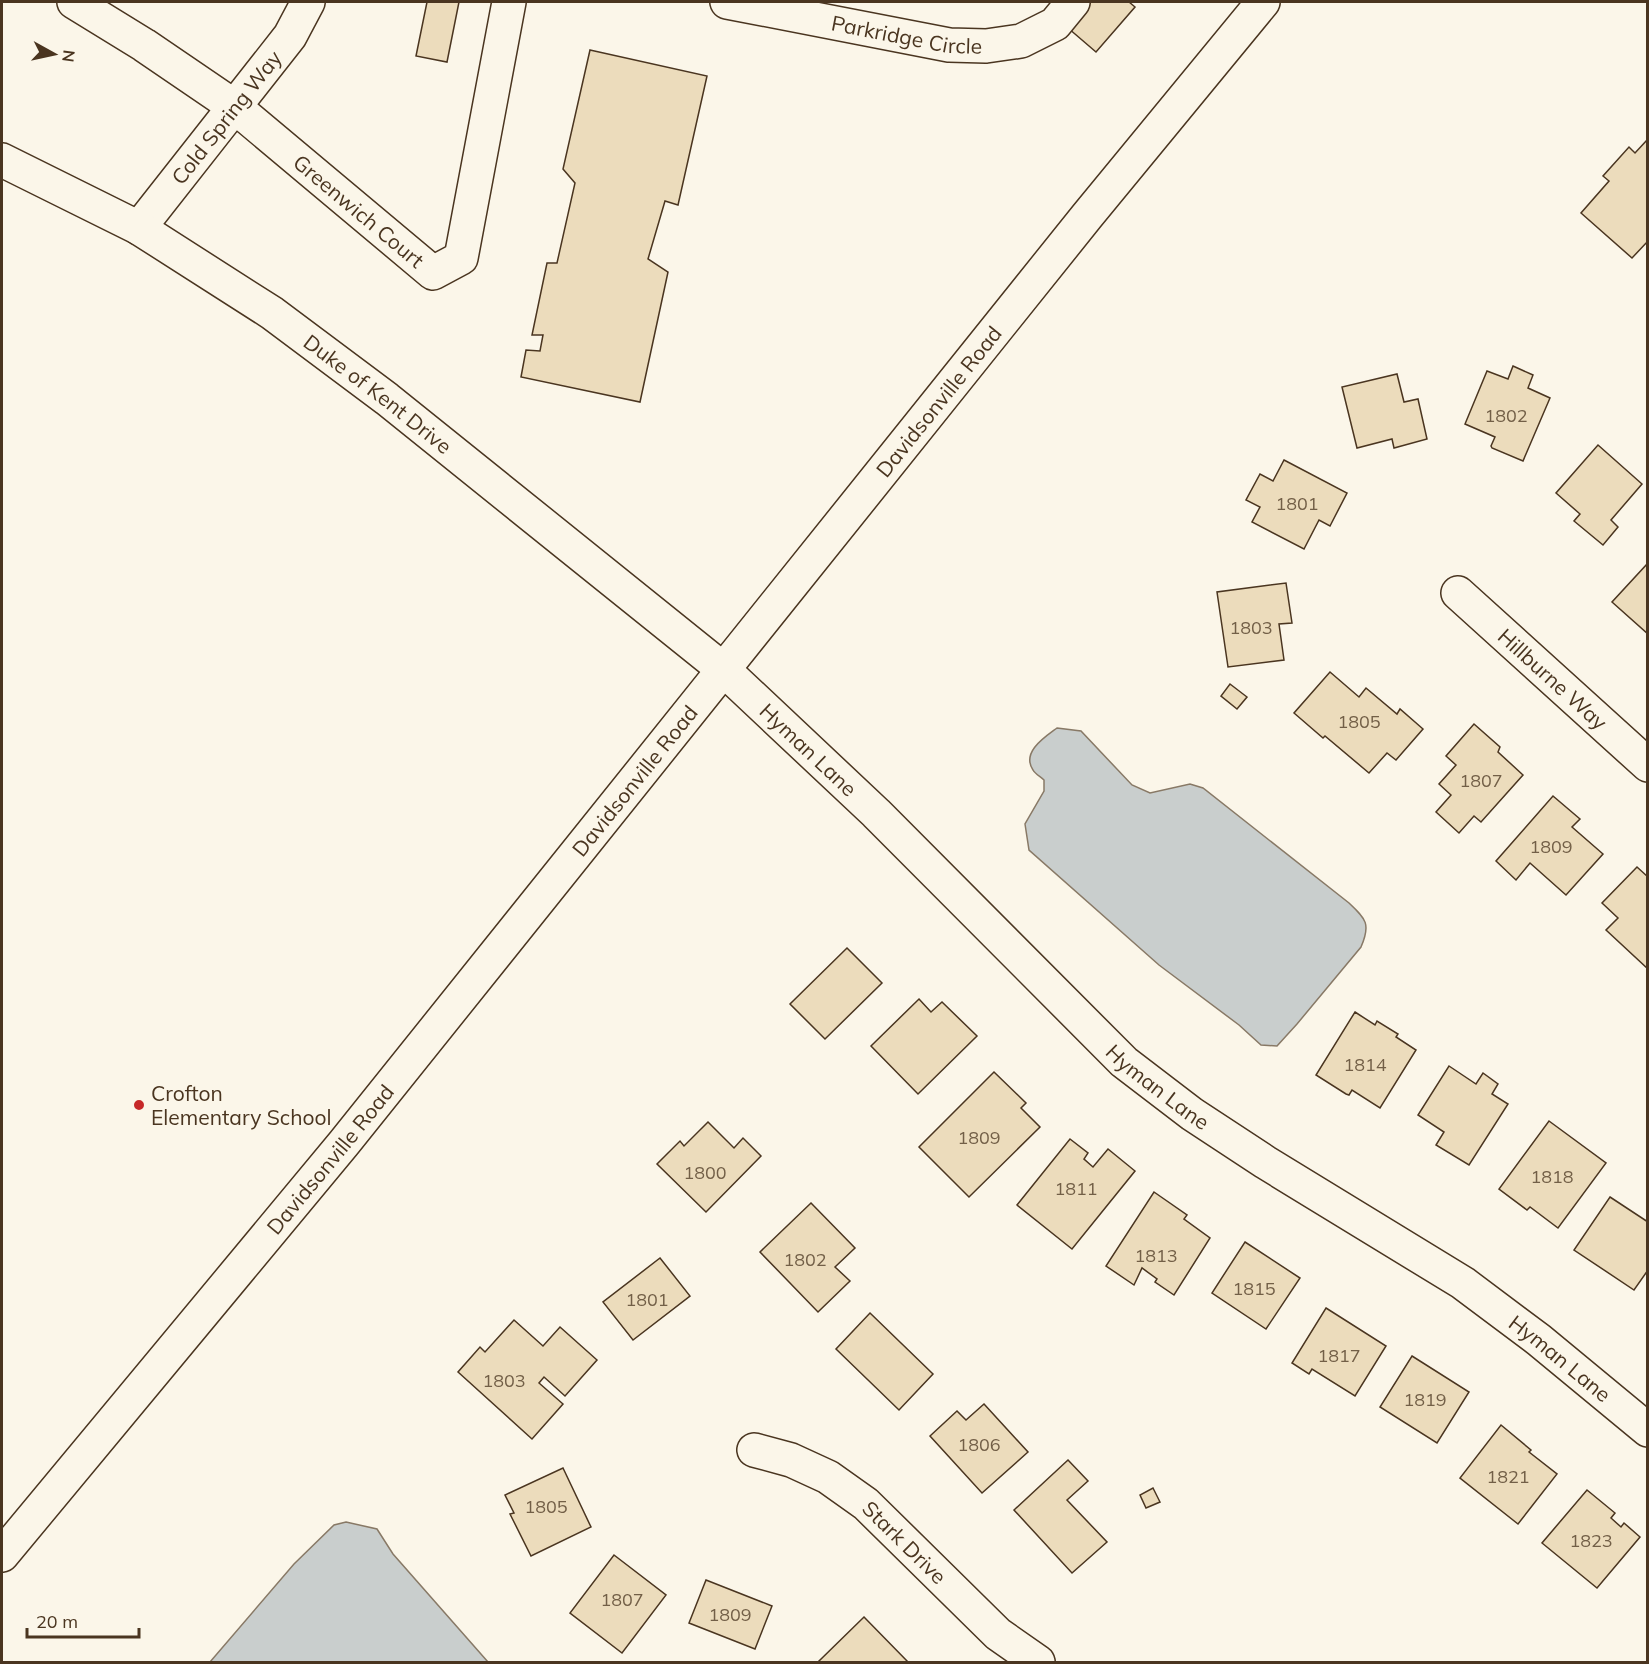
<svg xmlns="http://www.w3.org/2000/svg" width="1649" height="1664" viewBox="0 0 1649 1664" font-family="Mulish,sans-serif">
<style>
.water{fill:#c9cecd;stroke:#887966;stroke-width:1.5}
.building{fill:#ecdcbc;stroke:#4a3520;stroke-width:1.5}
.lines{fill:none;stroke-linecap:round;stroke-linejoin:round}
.street-casing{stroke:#4a3520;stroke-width:36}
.secondary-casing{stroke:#4a3520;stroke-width:36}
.street{stroke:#fbf6e9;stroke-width:33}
.secondary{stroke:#fbf6e9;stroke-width:33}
.poi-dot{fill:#c62828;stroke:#fbf6e9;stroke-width:2}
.labels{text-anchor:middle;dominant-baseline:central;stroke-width:4.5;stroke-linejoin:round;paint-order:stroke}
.number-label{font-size:18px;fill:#725f47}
.street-label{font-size:21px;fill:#4a3520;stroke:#fbf6e9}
.poi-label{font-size:21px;fill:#4a3520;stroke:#fbf6e9;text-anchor:start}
</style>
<rect width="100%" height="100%" fill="#fbf6e9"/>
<g class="water">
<path d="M1057 728 1081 731 1132 785 1150 793 1190 784 1203 788 1349 903C1366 919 1371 924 1361 947L1297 1024 1277 1046 1261 1045 1239 1025 1159 965 1029 850 1025 824 1044 791V780C1041 777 1035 774 1033 770 1021 752 1045 737 1057 728Z"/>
<path d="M346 1522 377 1529 393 1554 488 1662H210L294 1564 334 1525Z"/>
</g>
<g class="building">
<path d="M427 2H459L447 62 416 56Z"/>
<path d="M1091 2H1129L1135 7 1096 52 1068 28Z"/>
<path d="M590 50 707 76 678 205 665 201 648 259 668 272 640 402 521 377 526 350 540 351 543 335H532L547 263H557L575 183 563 169Z"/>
<path d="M1648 139V241L1632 258 1581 213 1609 181 1603 176 1629 147 1635 153Z"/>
<path d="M1513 366 1533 375 1528 388 1550 398 1523 461 1492 448 1491 446 1495 437 1465 424 1487 371 1508 379Z"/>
<path d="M1397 374 1404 402 1418 399 1427 439 1394 448 1392 439 1357 448 1342 387Z"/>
<path d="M1598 445 1642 484 1611 520 1618 527 1603 545 1574 521 1580 514 1556 493Z"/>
<path d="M1284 460 1347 493 1330 526 1319 520 1304 549 1252 522 1260 507 1246 500 1260 474 1273 481Z"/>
<path d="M1648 563V634L1612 602Z"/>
<path d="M1286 583 1292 623 1279 624 1284 660 1228 667 1217 592Z"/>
<path d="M1330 672 1359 697 1366 688 1397 714 1400 709 1423 729 1396 760 1387 753 1369 773 1325 736 1323 738 1294 713Z"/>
<path d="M1230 684 1247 697 1237 709 1221 696Z"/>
<path d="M1474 724 1500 747 1498 752 1523 775 1481 822 1474 816 1459 833 1436 812 1451 795 1439 784 1456 765 1446 756Z"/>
<path d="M1553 796 1580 819 1572 827 1603 854 1566 895 1530 863 1516 880 1496 861Z"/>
<path d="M1637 867 1648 877V969L1606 930 1618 918 1602 903Z"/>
<path d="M847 948 882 983 825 1039 790 1004Z"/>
<path d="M919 999 931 1012 942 1002 977 1036 918 1094 871 1046Z"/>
<path d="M1355 1012 1375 1025 1377 1021 1398 1034 1396 1037 1416 1050 1380 1108 1352 1090 1349 1095 1346 1094 1316 1075Z"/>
<path d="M1449 1066 1476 1084 1483 1073 1498 1084 1492 1094 1508 1104 1469 1165 1436 1145 1444 1132 1418 1115Z"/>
<path d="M994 1072 1026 1103 1021 1108 1040 1127 969 1197 919 1147Z"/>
<path d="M1549 1121 1606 1163 1558 1228 1530 1207 1527 1210 1499 1189Z"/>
<path d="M708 1122 734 1148 743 1138 761 1156 706 1212 657 1164 680 1141 684 1146Z"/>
<path d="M1070 1139 1088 1153 1084 1159 1093 1167 1108 1149 1135 1171 1072 1249 1017 1205Z"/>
<path d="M1154 1192 1187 1215 1184 1219 1210 1238 1174 1295 1155 1282 1157 1279 1142 1268 1134 1285 1106 1266Z"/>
<path d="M1610 1197 1648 1222V1270L1634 1290 1574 1250Z"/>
<path d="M811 1203 855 1248 835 1267 850 1281 818 1312 760 1252Z"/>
<path d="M1245 1242 1300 1278 1266 1329 1212 1293Z"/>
<path d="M660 1258 690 1296 633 1340 603 1302Z"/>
<path d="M1326 1308 1386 1346 1355 1396 1312 1369 1309 1374 1292 1363Z"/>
<path d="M870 1313 933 1374 899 1410 836 1349Z"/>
<path d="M514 1320 543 1346 560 1327 597 1360 565 1396 544 1377 539 1383 563 1404 532 1439 458 1372 480 1347 485 1352Z"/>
<path d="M1412 1356 1469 1392 1437 1443 1380 1407Z"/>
<path d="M984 1404 1028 1452 982 1493 930 1436 957 1411 966 1420Z"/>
<path d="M1501 1425 1531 1450 1529 1452 1557 1474 1518 1524 1460 1478Z"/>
<path d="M1068 1460 1088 1481 1067 1500 1107 1542 1072 1573 1014 1510Z"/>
<path d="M563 1468 591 1527 531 1556 510 1514 514 1513 505 1495Z"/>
<path d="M1153 1488 1160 1502 1146 1508 1140 1495Z"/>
<path d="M1587 1490 1615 1513 1611 1518 1621 1527 1624 1523 1640 1537 1597 1588 1542 1543Z"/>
<path d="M614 1555 666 1595 622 1653 570 1613Z"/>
<path d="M706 1580 772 1606 755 1649 689 1623Z"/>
<path d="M864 1617 908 1662H818Z"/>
</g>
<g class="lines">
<defs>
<g id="street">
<path id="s1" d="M74 2 144 45 235 107 433 273 461 258 509 2"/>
<path id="s2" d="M727 2 949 45 986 46 1021 41 1055 24 1073 2"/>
<path id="s3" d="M139 228 290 36 308 2"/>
<path id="s4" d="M1458 593 1648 765"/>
<path id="s5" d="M724 670 876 813 1124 1062 1192 1114 1265 1162 1463 1283 1539 1340 1648 1430"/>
<path id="s6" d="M754 1450 791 1460 828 1477 866 1504 998 1634 1038 1662"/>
</g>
<g id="secondary">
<path id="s7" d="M2 160 139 228 272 313 387 399 724 670"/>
<path id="s8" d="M2 1555 344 1143 1087 216 1263 2"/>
</g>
</defs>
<use href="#street" class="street-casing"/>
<use href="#secondary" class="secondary-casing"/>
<use href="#street" class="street"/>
<use href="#secondary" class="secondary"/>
</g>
<circle class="poi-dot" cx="139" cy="1105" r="6"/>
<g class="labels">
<g class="number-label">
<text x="1506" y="415">1802</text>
<text x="1297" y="503">1801</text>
<text x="1251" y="627">1803</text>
<text x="1359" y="721">1805</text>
<text x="1481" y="780">1807</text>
<text x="1551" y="846">1809</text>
<text x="1365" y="1064">1814</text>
<text x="979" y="1137">1809</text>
<text x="705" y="1172">1800</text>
<text x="1552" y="1176">1818</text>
<text x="1076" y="1188">1811</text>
<text x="1156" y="1255">1813</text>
<text x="805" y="1259">1802</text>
<text x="1254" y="1288">1815</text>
<text x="647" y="1299">1801</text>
<text x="1339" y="1355">1817</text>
<text x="504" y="1380">1803</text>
<text x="1425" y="1399">1819</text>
<text x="979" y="1444">1806</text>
<text x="1508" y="1476">1821</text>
<text x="546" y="1506">1805</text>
<text x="1591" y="1540">1823</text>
<text x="622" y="1599">1807</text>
<text x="730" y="1614">1809</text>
</g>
<g class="street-label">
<text stroke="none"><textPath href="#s2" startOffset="183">Parkridge Circle</textPath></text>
<text stroke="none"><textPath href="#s3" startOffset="141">Cold Spring Way</textPath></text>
<text stroke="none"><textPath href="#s1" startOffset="354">Greenwich Court</textPath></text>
<text stroke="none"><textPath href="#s7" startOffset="444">Duke of Kent Drive</textPath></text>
<text stroke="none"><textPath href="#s8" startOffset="1486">Davidsonville Road</textPath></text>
<text stroke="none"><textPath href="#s4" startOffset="128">Hillburne Way</textPath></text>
<text stroke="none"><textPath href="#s5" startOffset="116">Hyman Lane</textPath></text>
<text stroke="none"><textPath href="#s8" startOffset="1000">Davidsonville Road</textPath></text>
<text stroke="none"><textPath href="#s5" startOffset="602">Hyman Lane</textPath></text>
<text stroke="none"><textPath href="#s8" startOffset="514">Davidsonville Road</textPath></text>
<text stroke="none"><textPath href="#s5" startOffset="1088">Hyman Lane</textPath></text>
<text stroke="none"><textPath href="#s6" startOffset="180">Stark Drive</textPath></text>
</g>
<g class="poi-label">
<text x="151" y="1093">Crofton<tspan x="151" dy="24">Elementary School</tspan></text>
</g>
</g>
<rect width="1649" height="1664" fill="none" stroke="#4a3520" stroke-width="6"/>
<g transform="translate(54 54) rotate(98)" stroke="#fbf6e9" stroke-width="4.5" paint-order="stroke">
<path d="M0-4.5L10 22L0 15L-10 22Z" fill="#4a3520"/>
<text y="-9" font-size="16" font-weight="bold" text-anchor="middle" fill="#4a3520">N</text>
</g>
<path d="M27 1628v9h112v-9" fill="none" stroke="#4a3520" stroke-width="3"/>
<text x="36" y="1628" font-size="18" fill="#4a3520" stroke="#fbf6e9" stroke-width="4.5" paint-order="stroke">20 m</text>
</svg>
